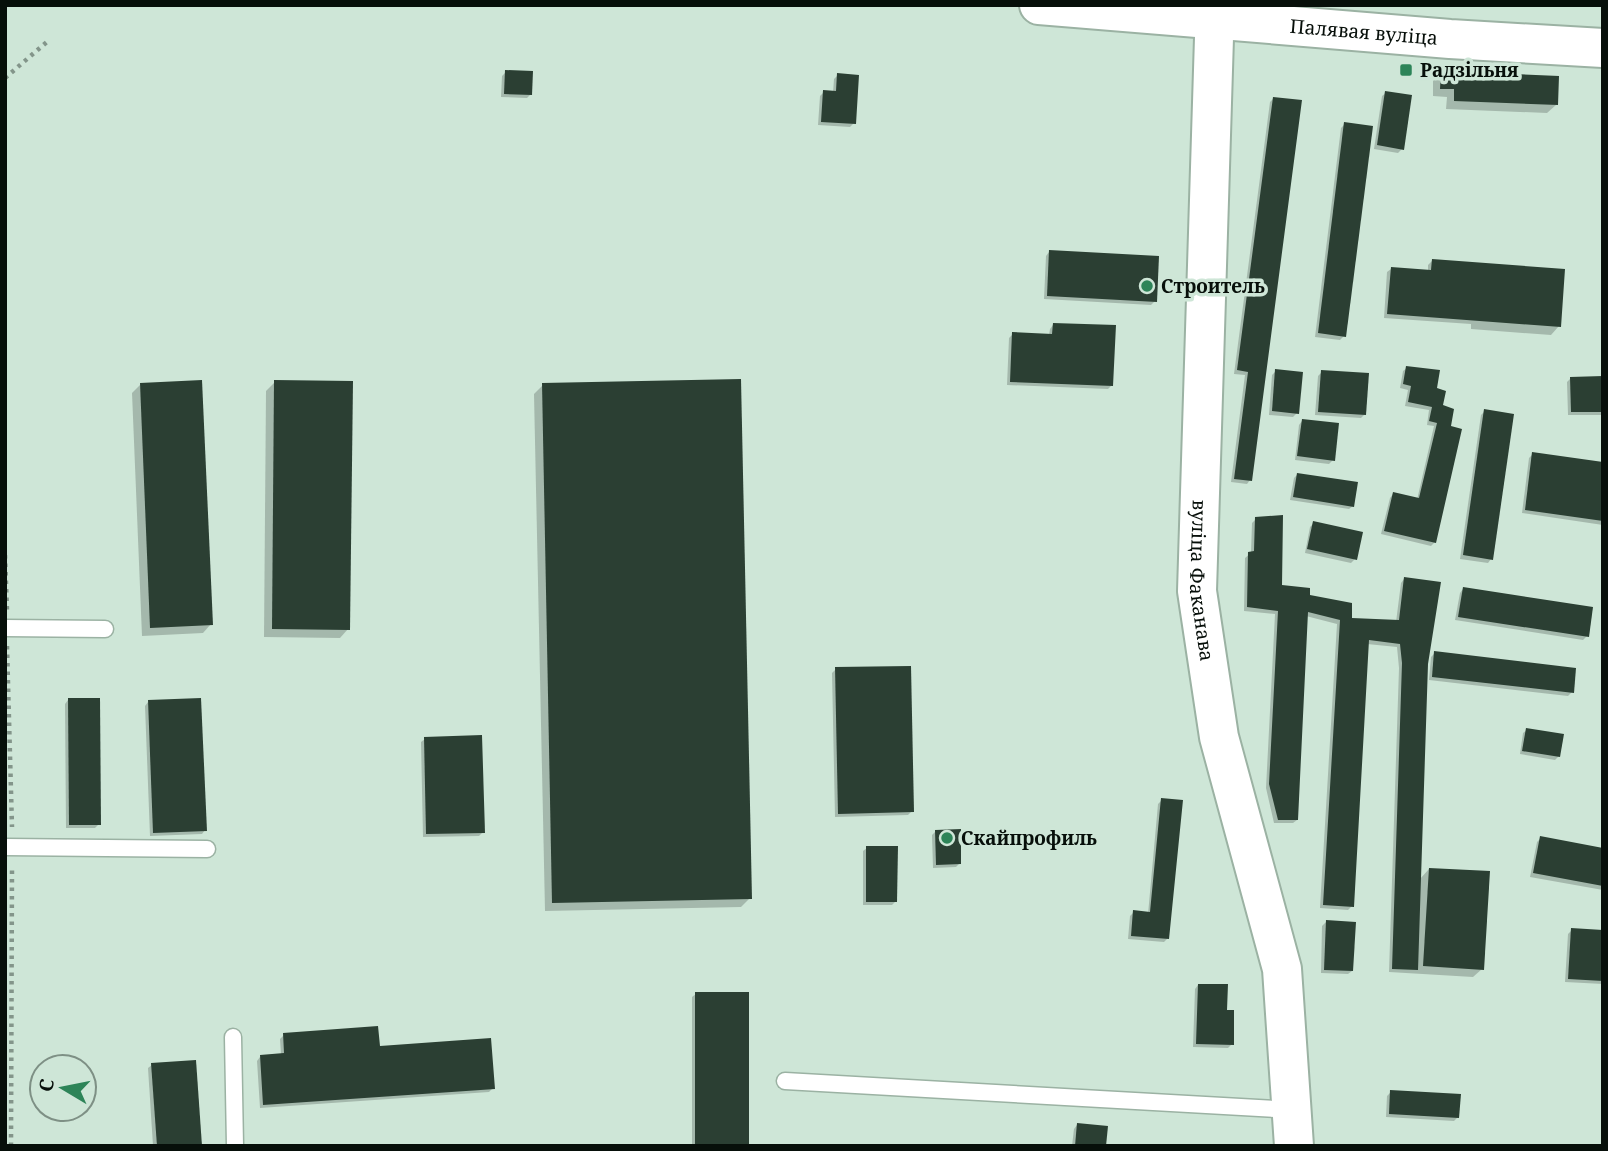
<svg xmlns="http://www.w3.org/2000/svg" width="1608" height="1151" viewBox="0 0 1608 1151" font-family="'Noto Serif',serif">
<style>
.shadow{fill:#0003}
.building{fill:#2b3f33}
.lines{fill:none;stroke-linecap:round;stroke-linejoin:round}
.service-casing{stroke:#9bb2a3;stroke-width:19}
.secondary-casing{stroke:#9bb2a3;stroke-width:42}
.path{stroke:#83958a;stroke-width:4.5;stroke-dasharray:3.5 5;stroke-linecap:butt}
.service{stroke:#fff;stroke-width:16}
.secondary{stroke:#fff;stroke-width:38}
.poi-dot{fill:#2d8458;stroke:#cee6d7;stroke-width:2.5}
.labels{text-anchor:middle;dominant-baseline:central;stroke-width:7;stroke-linejoin:round;paint-order:stroke}
.street-label{font-size:19px;fill:#070f0a;stroke:#cee6d7}
.poi-label{font-size:19px;font-weight:bold;fill:#070f0a;stroke:#cee6d7;text-anchor:start}
</style>
<rect width="100%" height="100%" fill="#cee6d7"/>
<g class="shadow">
<path d="M506 72 531 94 527 98 501 97 502 76Z"/>
<path d="M1442 73 1556 105 1547 113 1446 109 1447 97 1433 96V81Z"/>
<path d="M838 75 854 123 850 127 818 125 820 96 824 92 833 93 834 79Z"/>
<path d="M1386 93 1402 149 1398 153 1374 149 1382 96Z"/>
<path d="M1273 99 1250 480 1247 484 1231 482 1245 375 1234 374 1270 102Z"/>
<path d="M1345 124 1344 336 1340 340 1315 337 1341 128Z"/>
<path d="M1049 252 1155 301 1151 305 1044 299 1046 256Z"/>
<path d="M1432 261 1559 326 1551 335 1471 329V324L1384 318 1387 272 1391 269 1428 271V265Z"/>
<path d="M1053 325 1112 385 1108 389 1007 385 1009 338 1013 334 1049 335 1050 329Z"/>
<path d="M1407 368 1435 389 1441 406 1435 542 1431 546 1381 534 1390 498 1393 494 1417 500 1434 426 1427 425 1429 410 1405 406 1408 390 1400 388 1403 371Z"/>
<path d="M1276 371 1297 413 1293 417 1269 415 1272 375Z"/>
<path d="M1322 372 1365 414 1361 418 1315 415 1318 376Z"/>
<path d="M1571 378H1603V415H1568L1567 382Z"/>
<path d="M275 382 348 629 340 638 264 637 266 391Z"/>
<path d="M140 385 211 624 203 633 142 636 132 393Z"/>
<path d="M543 385 750 898 741 907 545 911 534 394Z"/>
<path d="M1485 411 1491 559 1488 563 1460 559 1481 415Z"/>
<path d="M1302 421 1333 460 1329 464 1295 460 1299 425Z"/>
<path d="M1533 454 1603 464V525L1522 513 1529 458Z"/>
<path d="M1297 475 1353 506 1349 509 1290 500 1294 478Z"/>
<path d="M1256 519 1280 587 1308 596 1350 619 1396 622 1401 583 1404 579 1426 664 1420 879 1429 869 1482 969 1473 977 1389 972 1399 668 1397 647 1367 644 1352 906 1348 910 1320 908 1337 624 1306 616 1297 820 1293 823H1274L1266 788 1275 614 1244 611 1245 558 1251 553 1252 523Z"/>
<path d="M1314 523 1355 559 1351 563 1305 553 1310 527Z"/>
<path d="M1463 589 1587 636 1583 640 1455 620 1460 593Z"/>
<path d="M1435 653 1572 692 1568 696 1429 680 1431 657Z"/>
<path d="M836 669 912 811 908 815 835 817 832 673Z"/>
<path d="M68 700 99 824 95 828H66L65 704Z"/>
<path d="M148 702 205 830 202 834 150 836 145 706Z"/>
<path d="M1527 730 1559 756 1555 760 1520 754 1523 733Z"/>
<path d="M425 739 483 832 479 836 423 837 421 742Z"/>
<path d="M1162 800 1168 938 1164 942 1128 939 1130 916 1134 912 1148 914 1158 804Z"/>
<path d="M936 831 960 863 956 867 933 868 932 835Z"/>
<path d="M1541 838 1603 849V890L1530 877 1537 842Z"/>
<path d="M867 848 896 901 892 905H863V851Z"/>
<path d="M1326 922 1352 971 1348 974 1321 973 1322 926Z"/>
<path d="M1572 930 1603 931V984L1565 982 1568 934Z"/>
<path d="M1198 985 1225 1012 1232 1044 1228 1048 1193 1047 1195 989Z"/>
<path d="M696 994 747 1146H692V997Z"/>
<path d="M284 1035 378 1048 493 1088 489 1092 260 1108 257 1061 260 1057 281 1055 280 1039Z"/>
<path d="M152 1065 201 1146H153L148 1068Z"/>
<path d="M1391 1092 1458 1117 1454 1121 1386 1117 1387 1096Z"/>
<path d="M1077 1125 1104 1146H1072L1074 1129Z"/>
</g>
<g class="building">
<path d="M505 70 533 71 532 95 504 94Z"/>
<path d="M1441 71 1559 76 1558 105 1454 101V89H1440Z"/>
<path d="M837 73 859 75 856 124 821 122 823 90 836 91Z"/>
<path d="M1385 91 1412 95 1404 150 1377 145Z"/>
<path d="M1273 97 1302 100 1252 481 1234 479 1248 372 1237 370Z"/>
<path d="M1344 122 1373 126 1346 337 1318 333Z"/>
<path d="M1049 250 1159 256 1157 302 1047 296Z"/>
<path d="M1432 259 1565 269 1561 327 1387 314 1391 267 1431 270Z"/>
<path d="M1053 323 1116 325 1113 386 1010 382 1012 332 1052 334Z"/>
<path d="M1406 366 1440 370 1437 388 1446 391 1443 405 1454 409 1451 426 1462 429 1436 543 1384 531 1393 492 1419 498 1437 423 1429 421 1432 407 1408 402 1411 386 1403 384Z"/>
<path d="M1275 369 1303 372 1299 414 1272 411Z"/>
<path d="M1321 370 1369 373 1366 415 1318 412Z"/>
<path d="M1603 376V412H1571L1570 377Z"/>
<path d="M741 379 752 899 552 903 542 383Z"/>
<path d="M202 380 213 625 150 628 140 383Z"/>
<path d="M274 380 353 381 350 630 272 629Z"/>
<path d="M1484 409 1514 414 1493 560 1463 555Z"/>
<path d="M1302 419 1339 423 1335 461 1297 456Z"/>
<path d="M1532 452 1603 462V521L1525 510Z"/>
<path d="M1297 473 1358 482 1354 507 1293 497Z"/>
<path d="M1283 515 1282 585 1310 588V595L1352 603V618L1399 620 1404 577 1441 582 1428 664 1418 970 1392 969 1402 663 1400 644 1369 640 1354 907 1323 905 1340 620 1308 612 1298 820H1278L1269 784 1278 611 1247 607 1248 552 1254 551 1255 517Z"/>
<path d="M1313 521 1363 532 1357 560 1307 549Z"/>
<path d="M1463 587 1593 607 1589 637 1458 617Z"/>
<path d="M1434 651 1576 668 1574 693 1432 677Z"/>
<path d="M911 666 914 812 838 814 835 667Z"/>
<path d="M68 698H100L101 825H69Z"/>
<path d="M201 698 207 831 153 833 148 700Z"/>
<path d="M1526 728 1564 734 1560 757 1522 751Z"/>
<path d="M482 735 485 833 426 834 424 737Z"/>
<path d="M1161 798 1183 800 1169 939 1131 936 1133 910 1150 912Z"/>
<path d="M961 829V864L936 865 935 830Z"/>
<path d="M1540 836 1603 848V886L1533 873Z"/>
<path d="M866 846H898L897 902H866Z"/>
<path d="M1429 868 1490 871 1484 970 1423 966Z"/>
<path d="M1326 920 1356 922 1353 971 1324 970Z"/>
<path d="M1571 928 1603 930V981L1568 979Z"/>
<path d="M1198 984H1228L1227 1010H1234V1045L1196 1044Z"/>
<rect x="695" y="992" width="54" height="154"/>
<path d="M378 1026 380 1046 491 1038 495 1089 263 1105 260 1055 284 1053 283 1033Z"/>
<path d="M196 1060 202 1146H157L151 1063Z"/>
<path d="M1390 1090 1461 1094 1459 1118 1389 1114Z"/>
<path d="M1077 1123 1108 1126 1106 1146H1075Z"/>
</g>
<g class="lines">
<defs>
<g id="service">
<path d="M5 628 105 629"/>
<path d="M5 847 207 849"/>
<path d="M233 1037 235 1146"/>
<path d="M785 1081 1293 1110"/>
</g>
<g id="secondary">
<path id="s1" d="M1039 5 1450 39 1603 48"/>
<path id="s2" d="M1215 5 1197 591 1219 737 1282 969 1294 1146"/>
</g>
</defs>
<use href="#service" class="service-casing"/>
<use href="#secondary" class="secondary-casing"/>
<g class="path">
<path d="M5 78 48 41"/>
<path d="M5 555 7 610"/>
<path d="M7 646 12 827"/>
<path d="M11 1146 12 867"/>
</g>
<use href="#service" class="service"/>
<use href="#secondary" class="secondary"/>
</g>
<g class="poi-dot">
<rect x="1399" y="63" width="14" height="14" rx="3.5"/>
<circle cx="1147" cy="286" r="7"/>
<circle cx="947" cy="838" r="7"/>
</g>
<g class="labels">
<g class="street-label">
<text stroke="none"><textPath href="#s1" startOffset="326">Палявая вуліца</textPath></text>
<text stroke="none"><textPath href="#s2" startOffset="576">вуліца Факанава</textPath></text>
</g>
<g class="poi-label">
<text x="1420" y="70">Радзільня</text>
<text x="1161" y="286">Строитель</text>
<text x="961" y="838">Скайпрофиль</text>
</g>
</g>
<rect width="1608" height="1151" fill="none" stroke="#070f0a" stroke-width="14"/>
<g transform="translate(63 1088) rotate(280)"><circle r="33" fill="#cee6d7" stroke="#7e9085" stroke-width="2"/>
<path d="M0-5L12 26L0 18L-12 26Z" fill="#2d8458"/>
<text y="-10" font-size="19" font-weight="bold" text-anchor="middle" fill="#070f0a">С</text>
</g>
</svg>
